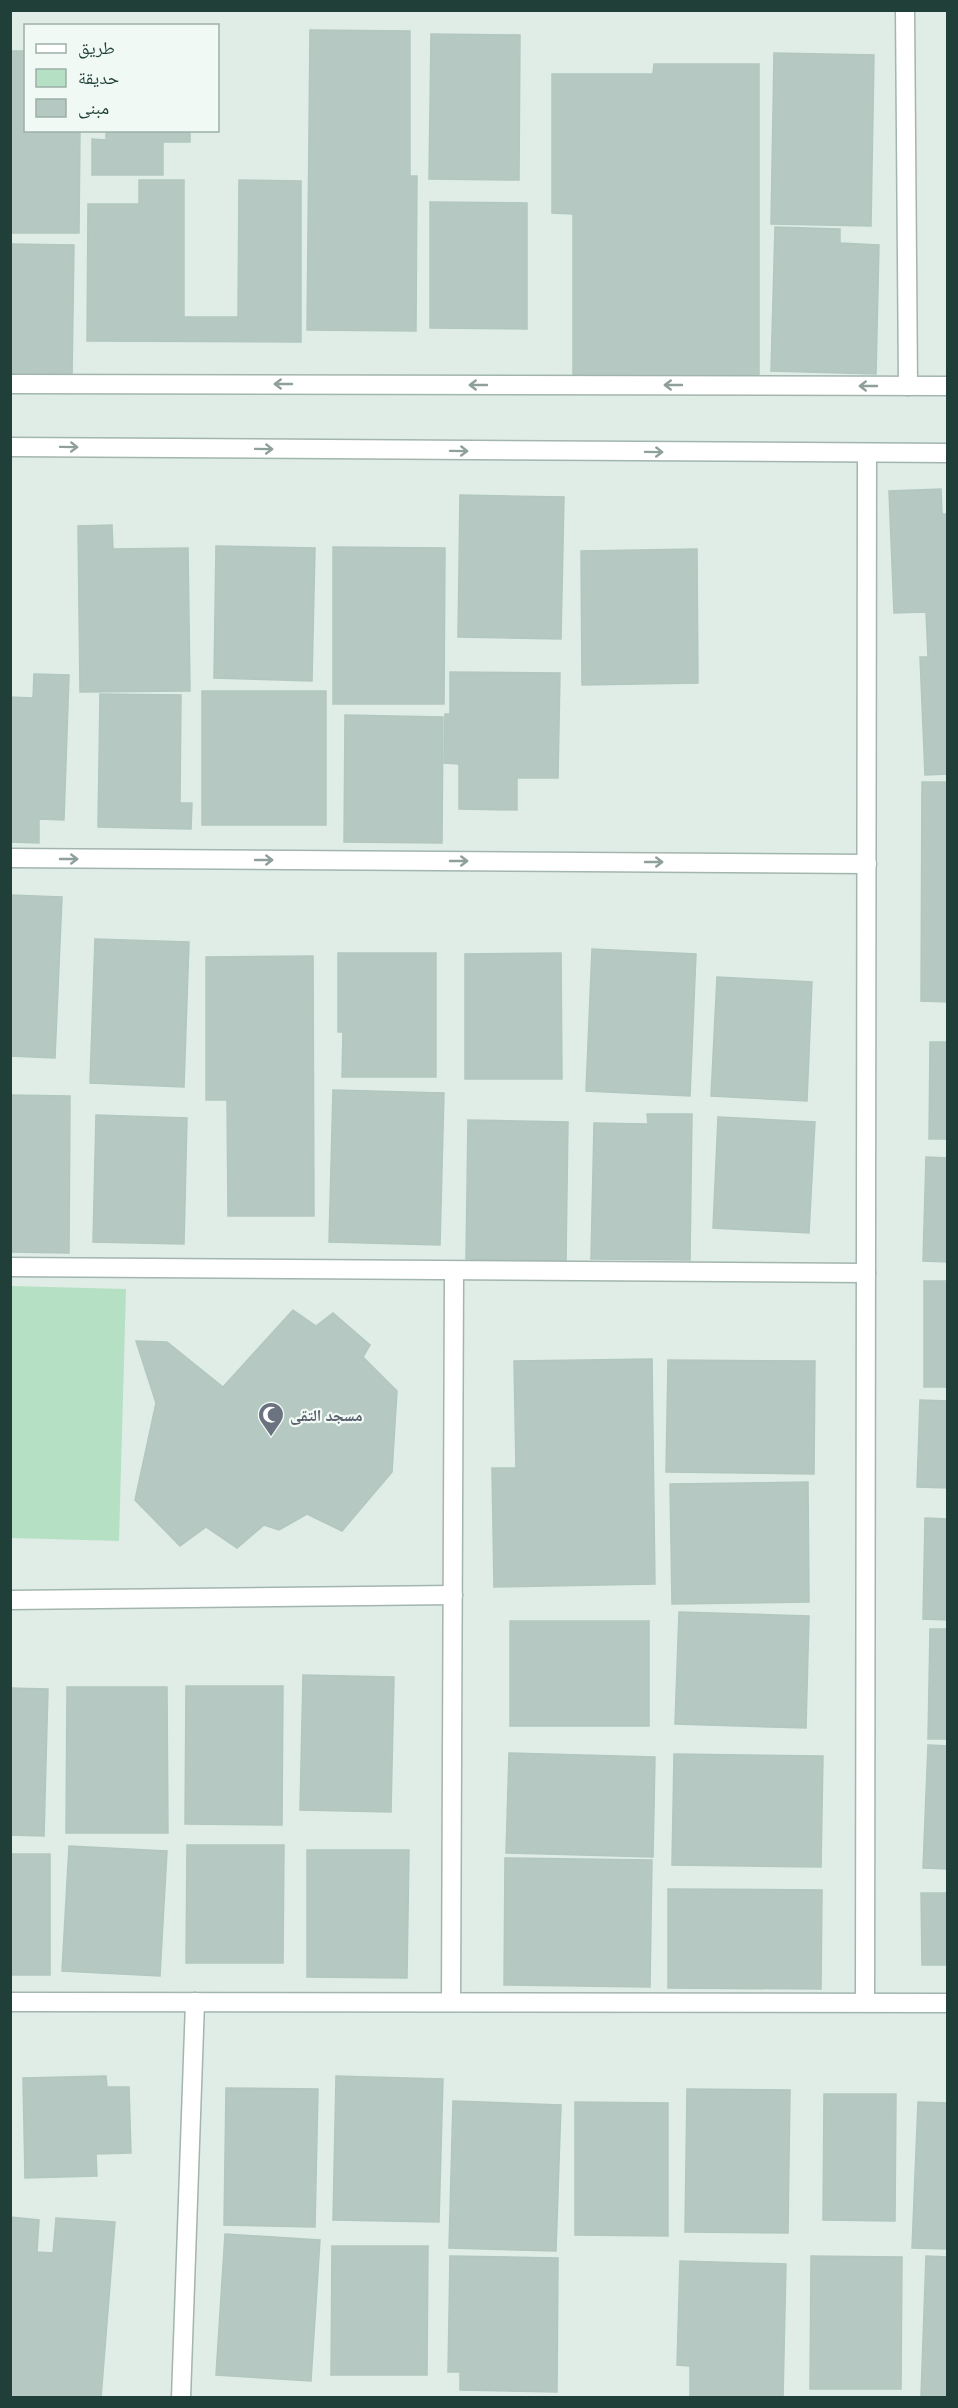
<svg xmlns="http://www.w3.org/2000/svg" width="958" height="2408" viewBox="0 0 958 2408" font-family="'Noto Sans','Noto Naskh Arabic',sans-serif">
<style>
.green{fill:#b6e0c3}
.building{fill:#b5c8c1;stroke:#b2c7bf;stroke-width:1.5}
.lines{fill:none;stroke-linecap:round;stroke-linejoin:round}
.minor-casing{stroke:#a2b5af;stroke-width:21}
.minor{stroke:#fff;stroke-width:18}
.oneway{stroke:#8f9f9c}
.labels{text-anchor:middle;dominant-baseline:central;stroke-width:4.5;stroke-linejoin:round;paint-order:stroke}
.worship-label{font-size:16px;font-weight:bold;fill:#5b616d;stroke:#f1f9f5;text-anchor:start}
</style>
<rect width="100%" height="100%" fill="#e0ede7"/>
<path class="green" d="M11 1286 126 1289 119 1541 11 1538Z"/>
<g class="building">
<path d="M310 30 410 31V176H417L416 331 307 330Z"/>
<path d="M431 34 520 35 519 180 429 179Z"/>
<path d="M10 51H26V130H80L79 233H10Z"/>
<path d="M774 53 874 55 871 226 771 224Z"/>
<path d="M654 64H759V379H573V214L552 213V74H653Z"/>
<path d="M106 130H190V142H163V175H92V139L106 140Z"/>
<path d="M139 180H184V317H238L239 180 301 181V342L87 341 88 204H139Z"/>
<path d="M430 202 527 203V329L430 328Z"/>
<path d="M775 227 840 229V243L879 245 876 374 771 371Z"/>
<path d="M10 244 74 245 72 376 10 375Z"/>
<path d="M941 489 942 514H948V774L925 775 920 657H928L926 612 894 613 889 491Z"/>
<path d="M460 495 564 497 561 639 458 637Z"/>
<path d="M112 525 113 549 188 548 190 691 80 692 78 526Z"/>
<path d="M216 546 315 548 312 681 214 678Z"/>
<path d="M333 547 445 548 444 704H333Z"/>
<path d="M697 549 698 683 582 685 581 551Z"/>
<path d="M450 672 560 673 558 778H517V810L459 809V764L444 763 445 714H450Z"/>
<path d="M34 674 69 675 64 820 39 819V843L10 842V697L33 698Z"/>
<rect x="202" y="691" width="124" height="134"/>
<path d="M100 694 181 695 180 803H192L191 829 98 827Z"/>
<path d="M345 715 443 717 442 843 344 842Z"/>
<path d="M922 782H948V1002L921 1001Z"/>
<path d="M10 895 62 897 55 1058 10 1056Z"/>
<path d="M95 939 189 942 184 1087 90 1083Z"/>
<path d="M592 949 696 954 690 1096 586 1091Z"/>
<path d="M338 953H436V1077H342L343 1032H338Z"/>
<path d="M561 953 562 1079H465V954Z"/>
<path d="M313 956 314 1216H228L227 1100H206V957Z"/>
<path d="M717 977 812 982 807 1101 711 1096Z"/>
<path d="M930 1042H948V1139H929Z"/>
<path d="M333 1090 444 1093 440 1245 329 1242Z"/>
<path d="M10 1095 70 1096 69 1253 10 1252Z"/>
<path d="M647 1114H692L690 1260 591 1259 594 1123 648 1124Z"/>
<path d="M96 1115 187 1118 184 1244 93 1242Z"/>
<path d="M718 1117 815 1122 809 1233 713 1228Z"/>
<path d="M468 1120 568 1122 566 1261 466 1259Z"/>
<path d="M926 1157 948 1158V1262L923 1261Z"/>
<rect x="924" y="1281" width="24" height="106"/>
<path d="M293 1310 316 1326 333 1313 370 1345 363 1357 397 1391 392 1472 342 1531 307 1514 279 1530 264 1525 237 1548 206 1527 180 1546 135 1500 156 1403 136 1341 167 1342 223 1387Z"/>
<path d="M652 1359 655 1584 494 1587 492 1468H516L514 1361Z"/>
<path d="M668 1360 815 1361 814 1474 666 1472Z"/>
<path d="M920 1400 948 1401V1488L917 1487Z"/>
<path d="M808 1482 809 1602 672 1604 670 1484Z"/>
<path d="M925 1518 948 1519V1620L923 1619Z"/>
<path d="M679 1612 809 1616 806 1728 675 1724Z"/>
<rect x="510" y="1621" width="139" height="105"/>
<path d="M930 1629H948V1739H928Z"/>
<path d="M303 1675 394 1677 391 1812 300 1810Z"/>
<path d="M186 1686H283L282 1825 185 1824Z"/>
<path d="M67 1687H167L168 1833H66Z"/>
<path d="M10 1688 48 1689 44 1836 10 1835Z"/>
<path d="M928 1745 948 1746V1869L923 1868Z"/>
<path d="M509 1753 655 1757 653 1857 506 1853Z"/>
<path d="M674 1754 823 1756 821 1867 672 1865Z"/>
<path d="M187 1845H284L283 1963H186Z"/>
<path d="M69 1846 167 1851 160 1976 62 1971Z"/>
<path d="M307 1850H409L407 1978 307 1977Z"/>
<rect x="10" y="1854" width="40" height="121"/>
<path d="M505 1858 652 1860 650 1987 504 1985Z"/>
<path d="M668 1889 822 1890 821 1989 668 1988Z"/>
<path d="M921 1893H948V1965H922Z"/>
<path d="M106 2076 107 2087H129L131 2153 96 2154 97 2176 25 2178 23 2078Z"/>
<path d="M336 2076 443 2079 439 2222 333 2220Z"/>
<path d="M226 2088 318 2089 315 2227 224 2225Z"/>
<path d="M687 2089 790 2090 788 2233 685 2232Z"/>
<path d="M824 2094H896L895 2221 823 2220Z"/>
<path d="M453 2101 561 2105 556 2251 449 2248Z"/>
<path d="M575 2102 668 2103V2236L575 2235Z"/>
<path d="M918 2102 948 2103V2249L912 2248Z"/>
<path d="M10 2217 39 2220 37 2252 53 2253 56 2218 115 2222 101 2398H10Z"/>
<path d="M225 2234 320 2240 311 2381 216 2375Z"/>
<path d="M332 2246H428L427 2375H331Z"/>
<path d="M450 2256 558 2258 557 2392 460 2390V2372H448Z"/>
<path d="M811 2256 902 2257 901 2389H810Z"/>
<path d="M926 2256 948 2257V2397L921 2396Z"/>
<path d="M680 2261 786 2264 783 2398H690V2366L677 2365Z"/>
</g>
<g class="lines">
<defs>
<g id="minor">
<path d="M905 10 908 386"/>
<path d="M10 384 948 386"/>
<path d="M10 447 948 453"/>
<path d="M10 858 867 864"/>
<path d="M10 1267 866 1273"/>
<path d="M10 1600 453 1595"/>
<path d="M10 2002 948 2003"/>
<path d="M451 2002 454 1272"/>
<path d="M865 2002 867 453"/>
<path d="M181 2398 195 2002"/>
</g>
</defs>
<use href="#minor" class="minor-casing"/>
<use href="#minor" class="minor"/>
</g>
<defs><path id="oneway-shaft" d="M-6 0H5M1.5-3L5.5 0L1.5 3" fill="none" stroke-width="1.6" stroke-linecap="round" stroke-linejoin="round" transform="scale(1.5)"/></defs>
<g class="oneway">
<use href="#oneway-shaft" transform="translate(283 384) rotate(-180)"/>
<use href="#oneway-shaft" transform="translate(478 385) rotate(-180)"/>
<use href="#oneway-shaft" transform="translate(673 385) rotate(-180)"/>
<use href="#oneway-shaft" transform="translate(868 386) rotate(-180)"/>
<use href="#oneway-shaft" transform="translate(69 447) rotate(1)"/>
<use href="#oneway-shaft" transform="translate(264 449) rotate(1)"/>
<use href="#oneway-shaft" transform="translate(459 451) rotate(1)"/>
<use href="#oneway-shaft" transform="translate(654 452) rotate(1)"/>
<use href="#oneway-shaft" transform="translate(69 859)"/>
<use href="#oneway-shaft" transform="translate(264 860)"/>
<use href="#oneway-shaft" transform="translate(459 861)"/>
<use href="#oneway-shaft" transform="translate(654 862)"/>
</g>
<defs>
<symbol id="mosque-pin" viewBox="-11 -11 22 30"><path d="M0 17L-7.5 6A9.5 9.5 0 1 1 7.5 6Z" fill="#6b7280" stroke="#f1f9f5"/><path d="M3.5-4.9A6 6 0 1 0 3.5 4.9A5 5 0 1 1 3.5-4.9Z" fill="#fff"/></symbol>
</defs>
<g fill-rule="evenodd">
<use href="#mosque-pin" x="256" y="1400" width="30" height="40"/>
</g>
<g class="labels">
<g class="worship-label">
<text x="290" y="1415">مسجد التقى</text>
</g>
</g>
<rect width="958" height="2408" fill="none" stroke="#1f3f38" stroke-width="24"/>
<rect x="24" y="24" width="195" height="108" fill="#f1f9f5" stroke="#9dafa9" stroke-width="1.5"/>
<rect x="36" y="44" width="30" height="9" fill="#ffffff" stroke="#9dafa9" stroke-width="1.5"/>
<text x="78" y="54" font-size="18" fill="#1f3f38">طريق</text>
<rect x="36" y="69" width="30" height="18" fill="#b6e0c3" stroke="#9dafa9" stroke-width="1.5"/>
<text x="78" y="84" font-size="18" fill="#1f3f38">حديقة</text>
<rect x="36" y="99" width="30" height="18" fill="#b5c8c1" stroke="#9dafa9" stroke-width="1.5"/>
<text x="78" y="114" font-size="18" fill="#1f3f38">مبنى</text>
</svg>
